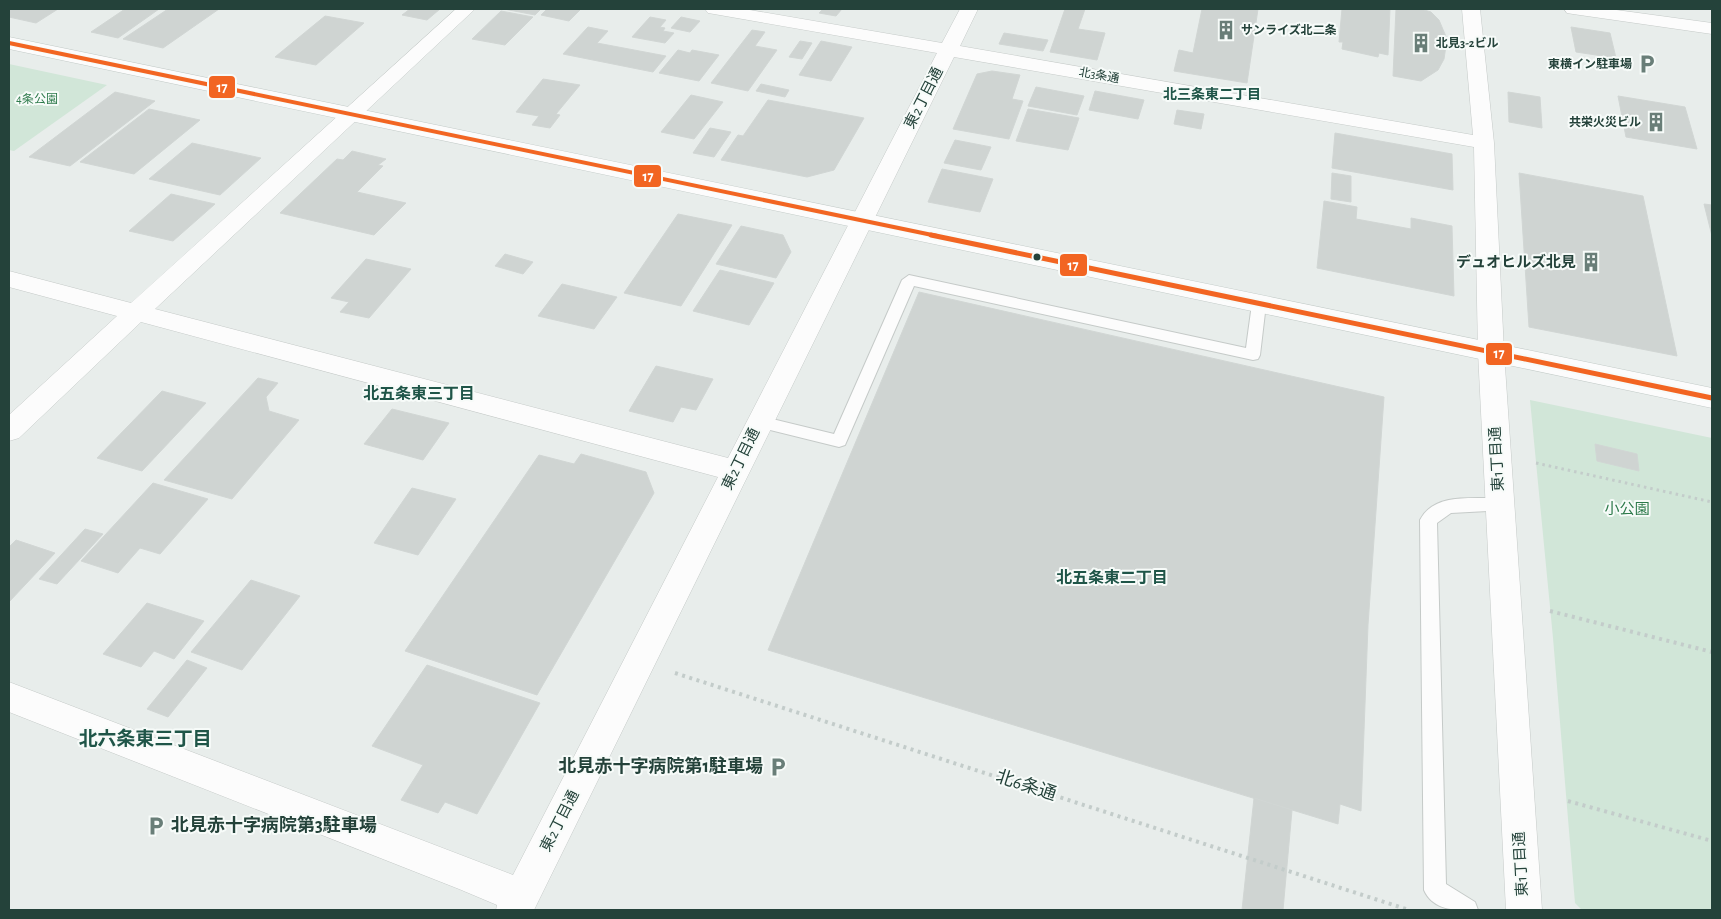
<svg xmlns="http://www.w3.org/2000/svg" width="1721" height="919" viewBox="0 0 1721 919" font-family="'Alegreya Sans','Noto Sans JP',sans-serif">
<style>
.green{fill:#d1e6d8}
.building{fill:#cfd4d2;stroke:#d1d6d4}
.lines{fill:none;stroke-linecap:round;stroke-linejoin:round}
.lane-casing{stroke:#c5cac8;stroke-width:2}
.street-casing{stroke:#c5cac8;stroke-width:1}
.secondary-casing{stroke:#c3cbc8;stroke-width:1}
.path-far1{stroke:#c3ccca;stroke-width:3;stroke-dasharray:2.5 4;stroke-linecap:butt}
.path{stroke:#c3ccca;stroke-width:4;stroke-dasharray:3 4.5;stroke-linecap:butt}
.lane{fill:#fcfcfc;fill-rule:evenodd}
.street{fill:#fcfcfc;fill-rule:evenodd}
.secondary{fill:#fcfcfc;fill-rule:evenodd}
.bus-1-far1-casing{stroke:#f7fbf9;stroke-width:6}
.bus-1-casing{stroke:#f7fbf9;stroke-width:9}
.bus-1-far1{stroke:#f26522;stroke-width:4}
.bus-1{stroke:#f26522;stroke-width:5}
.bus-dot{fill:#24423a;stroke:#f7fbf9;stroke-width:2}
.labels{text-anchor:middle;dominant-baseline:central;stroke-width:4;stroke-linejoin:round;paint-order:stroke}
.far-poi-label{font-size:12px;font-weight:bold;fill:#24423a;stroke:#f7fbf9;text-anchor:start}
.far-street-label{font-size:12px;fill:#24423a;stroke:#f7fbf9}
.far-park-label{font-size:12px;fill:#2d7a4b;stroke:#f7fbf9}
.far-neighbourhood-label{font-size:14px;font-weight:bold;fill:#1f5548;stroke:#f7fbf9}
.street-label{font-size:15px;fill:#24423a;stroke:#f7fbf9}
.poi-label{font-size:15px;font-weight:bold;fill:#24423a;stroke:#f7fbf9;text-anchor:end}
.park-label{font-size:15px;fill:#2d7a4b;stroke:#f7fbf9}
.neighbourhood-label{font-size:16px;font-weight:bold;fill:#1f5548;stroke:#f7fbf9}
.near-poi-label{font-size:18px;font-weight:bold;fill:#24423a;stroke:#f7fbf9;text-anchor:end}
.near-street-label{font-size:18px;fill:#24423a;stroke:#f7fbf9}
.near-neighbourhood-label{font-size:19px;font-weight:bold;fill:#1f5548;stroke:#f7fbf9}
.line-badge{stroke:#f7fbf9;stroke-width:2}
.badge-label{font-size:14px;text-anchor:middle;font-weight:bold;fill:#fff}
</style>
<rect width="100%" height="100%" fill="#e8edeb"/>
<g class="green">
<path d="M9 64 107 85 14 151 9 150Z"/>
<path d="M1530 400 1712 438V910H1582L1575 903 1553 638Z"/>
</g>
<g class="building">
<path d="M9 9H58L36 23 9 17Z"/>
<path d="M125 9H159L118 38 91 32Z"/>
<path d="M168 9H219L163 48 123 39Z"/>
<path d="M410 9H440L427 20 402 15Z"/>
<path d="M504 9H541L535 15Z"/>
<path d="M547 9H581L569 21 541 15Z"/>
<path d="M823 9H842L836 16 819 13Z"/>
<path d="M1065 9H1085L1078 29 1105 33 1097 60 1050 52Z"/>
<path d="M1202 9H1258L1247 83 1174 71 1179 50 1193 53Z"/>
<path d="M1342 9H1390L1388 55 1379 53 1378 57 1342 49 1343 42H1339Z"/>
<path d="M1396 9H1421L1431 12 1439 20 1447 39 1444 59 1438 70 1421 81 1393 76Z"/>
<path d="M501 11 533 17 505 45 472 39Z"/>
<path d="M325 16 364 23 316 65 275 57Z"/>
<path d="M650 17 666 20 660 27 665 28 663 31 674 33 665 43 632 37Z"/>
<path d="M681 17 700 21 690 32 671 28Z"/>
<path d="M588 27 608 31 597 43 666 56 653 72 563 54Z"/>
<path d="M1571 27 1610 33 1616 58 1576 52Z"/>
<path d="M752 30 765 32 755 46 777 50 748 91 711 83Z"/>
<path d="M1004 33 1048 40 1043 51 999 44Z"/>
<path d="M800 41 812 43 802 59 789 57Z"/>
<path d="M821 41 852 47 831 81 799 75Z"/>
<path d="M678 50 690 53 692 50 719 55 699 81 659 73Z"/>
<path d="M992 71 1020 75 1012 99 1023 101 1009 139 953 129 977 74Z"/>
<path d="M543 79 580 85 556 114 560 115 550 128 532 125 539 116 516 112Z"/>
<path d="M761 84 789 90 785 97 756 91Z"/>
<path d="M1036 87 1084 96 1077 115 1028 106Z"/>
<path d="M1095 91 1144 100 1138 119 1089 110Z"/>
<path d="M115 92 155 101 70 166 29 157Z"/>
<path d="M1508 92 1540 97 1542 128 1509 122Z"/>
<path d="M691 95 723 102 694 139 661 132Z"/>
<path d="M1618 96 1685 107 1697 149 1626 137Z"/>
<path d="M768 100 864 118 834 170 807 177 721 160 738 135 743 136Z"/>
<path d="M149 109 200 120 134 174 80 162Z"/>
<path d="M1028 109 1079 118 1068 150 1016 141Z"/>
<path d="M1177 110 1204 114 1201 129 1174 124Z"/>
<path d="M710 128 731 132 714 157 693 153Z"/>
<path d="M1335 133 1452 154 1453 190 1332 168Z"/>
<path d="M955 140 991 147 981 170 944 163Z"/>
<path d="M192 143 261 158 220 195 149 179Z"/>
<path d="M352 151 386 159 378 165 383 166 357 192 406 203 374 235 280 213 337 159 343 160Z"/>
<path d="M942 169 993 179 980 212 928 202Z"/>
<path d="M1332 173 1351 176V202L1331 199Z"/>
<path d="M1519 173 1643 196 1677 356 1529 327Z"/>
<path d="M171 194 215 204 173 241 129 231Z"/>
<path d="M1324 201 1357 207 1356 219 1411 229V218L1452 226 1454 296 1317 268Z"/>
<path d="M1704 204 1712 205V236Z"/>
<path d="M678 214 732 225 681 306 624 293Z"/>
<path d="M741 226 783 235 791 252 776 278 716 264Z"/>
<path d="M505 254 533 262 523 274 495 266Z"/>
<path d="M366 259 411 269 369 318 340 312 349 302 331 298Z"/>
<path d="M720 270 774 283 749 325 693 311Z"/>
<path d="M562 284 617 297 594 329 538 316Z"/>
<path d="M919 292 1384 397 1368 625 1361 811 1340 804 1338 824 768 650Z"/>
<path d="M656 366 713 379 696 410 681 407 673 422 629 411Z"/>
<path d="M258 378 278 383 266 397 269 411 299 420 232 499 164 480Z"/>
<path d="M162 391 206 403 142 471 97 458Z"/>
<path d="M392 409 449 423 423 460 364 444Z"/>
<path d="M1595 444 1637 454 1639 471 1597 461Z"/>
<path d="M581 454 646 472 654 493 537 695 405 651 539 455 574 464Z"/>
<path d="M153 483 208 499 160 554 140 548 118 573 81 561Z"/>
<path d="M412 488 456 499 418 555 374 543Z"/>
<path d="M85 529 103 534 57 584 39 579Z"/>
<path d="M16 540 55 553 9 602V547Z"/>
<path d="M251 580 300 596 242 670 191 652Z"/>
<path d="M147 603 204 621 174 659 154 651 141 667 103 654Z"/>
<path d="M187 660 207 668 168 717 147 709Z"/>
<path d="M427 665 540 703 477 814 445 802 438 813 401 800 423 765 372 746Z"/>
<path d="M1254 798 1292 810 1283 910H1242Z"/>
</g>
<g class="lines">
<defs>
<g id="lane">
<path d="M909 275 1246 348 1252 304 1259 299 1266 304 1260 355 1258 359 1253 360 914 286 845 445 839 447 754 426 752 422 754 418 760 416 834 434 902 280Z"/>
<path d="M1500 498 1506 500 1508 505 1506 510 1451 513 1437 523 1446 884 1475 902 1478 910C1458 911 1433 911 1424 890L1420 520C1434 492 1474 499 1500 498Z"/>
</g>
<g id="street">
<path d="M456 9H475L155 309 728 458 937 53 714 14 708 13 705 9H744L942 43 960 9H978L960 46 1473 135 1462 9H1480L1494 143 1504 352 1542 910H1506L1478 352 1474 147 954 57 534 910H496L497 905 459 889 9 712V682L513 875 718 477 141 322 19 438 9 441V415L117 316 9 287V271L131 303Z"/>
<path d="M1564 9H1609L1712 23V34L1573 14 1567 13Z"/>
</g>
<path id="secondary" d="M9 37 1712 388V408L9 49Z"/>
</defs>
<use href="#lane" class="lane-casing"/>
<use href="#street" class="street-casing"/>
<use href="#secondary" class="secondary-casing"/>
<path class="path-far1" d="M1536 463 1712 502"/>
<g class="path">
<path d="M1550 611 1712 652"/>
<path d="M675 673 1409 910"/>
<path d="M1568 801 1712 841"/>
</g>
<use href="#lane" class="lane"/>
<use href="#street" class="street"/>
<use href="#secondary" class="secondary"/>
<defs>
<path id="bus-1-far1" d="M9 43 937 236"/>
<path id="bus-1" d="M931 235 1712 398"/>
</defs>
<use href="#bus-1-far1" class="bus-1-far1-casing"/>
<use href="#bus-1" class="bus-1-casing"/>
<use href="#bus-1-far1" class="bus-1-far1"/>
<use href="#bus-1" class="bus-1"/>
</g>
<defs>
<symbol id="building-bare" viewBox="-9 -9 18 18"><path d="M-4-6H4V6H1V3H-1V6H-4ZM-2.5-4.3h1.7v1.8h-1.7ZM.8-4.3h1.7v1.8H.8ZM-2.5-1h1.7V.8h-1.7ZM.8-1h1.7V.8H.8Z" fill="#697e78" stroke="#f7fbf9" stroke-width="2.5" paint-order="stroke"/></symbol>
<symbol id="parking-bare" viewBox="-9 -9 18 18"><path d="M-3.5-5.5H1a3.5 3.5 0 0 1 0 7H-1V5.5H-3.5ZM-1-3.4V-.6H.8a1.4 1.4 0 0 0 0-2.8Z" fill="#697e78" stroke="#f7fbf9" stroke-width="2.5" paint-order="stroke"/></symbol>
</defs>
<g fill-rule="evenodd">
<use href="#building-bare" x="1212" y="16" width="28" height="28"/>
<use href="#building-bare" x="1407" y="29" width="28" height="28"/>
<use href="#parking-bare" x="1633" y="50" width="28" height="28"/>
<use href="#building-bare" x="1642" y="108" width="28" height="28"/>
<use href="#building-bare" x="1577" y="248" width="28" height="28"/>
<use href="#parking-bare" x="764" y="753" width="28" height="28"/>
<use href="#parking-bare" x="142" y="812" width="28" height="28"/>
</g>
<circle class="bus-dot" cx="1037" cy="257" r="4.5"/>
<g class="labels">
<g class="far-poi-label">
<text x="1241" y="30">サンライズ北二条</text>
<text x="1436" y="43">北見3-2ビル</text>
<text x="1632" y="64" text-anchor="end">東横イン駐車場</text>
<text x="1641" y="122" text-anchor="end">共栄火災ビル</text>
</g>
<g class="far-street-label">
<text transform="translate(1099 75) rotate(10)">北3条通</text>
</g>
<g class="far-park-label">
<text x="37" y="99">4条公園</text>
</g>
<g class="far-neighbourhood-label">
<text x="1212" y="95">北三条東二丁目</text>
</g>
<g class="street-label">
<text transform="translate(924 98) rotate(-63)">東2丁目通</text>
<text transform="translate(741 459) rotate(-64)">東2丁目通</text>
<text transform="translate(1497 459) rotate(-93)">東1丁目通</text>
<text transform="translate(560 821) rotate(-63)">東2丁目通</text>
<text transform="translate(1521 864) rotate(-93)">東1丁目通</text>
</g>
<g class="poi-label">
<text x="1576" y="262">デュオヒルズ北見</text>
</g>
<g class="park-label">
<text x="1627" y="509">小公園</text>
</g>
<g class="neighbourhood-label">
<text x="419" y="394">北五条東三丁目</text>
<text x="1112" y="578">北五条東二丁目</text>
</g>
<g class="near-poi-label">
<text x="763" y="767">北見赤十字病院第1駐車場</text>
<text x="171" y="826" text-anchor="start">北見赤十字病院第3駐車場</text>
</g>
<g class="near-street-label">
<text transform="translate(1026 786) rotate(18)">北6条通</text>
</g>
<g class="near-neighbourhood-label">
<text x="145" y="739">北六条東三丁目</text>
</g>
</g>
<g class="line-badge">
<rect x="208" y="75" width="28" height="24" rx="5" fill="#f26522"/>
<rect x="633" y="164" width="29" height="24" rx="5" fill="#f26522"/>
<rect x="1059" y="253" width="29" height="24" rx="5" fill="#f26522"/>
<rect x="1485" y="342" width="28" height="24" rx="5" fill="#f26522"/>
</g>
<g class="badge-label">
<text x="222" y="92">17</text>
<text x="648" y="181">17</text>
<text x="1073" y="270">17</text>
<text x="1499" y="358">17</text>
</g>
<rect width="1721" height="919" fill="none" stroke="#24423a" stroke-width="20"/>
</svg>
